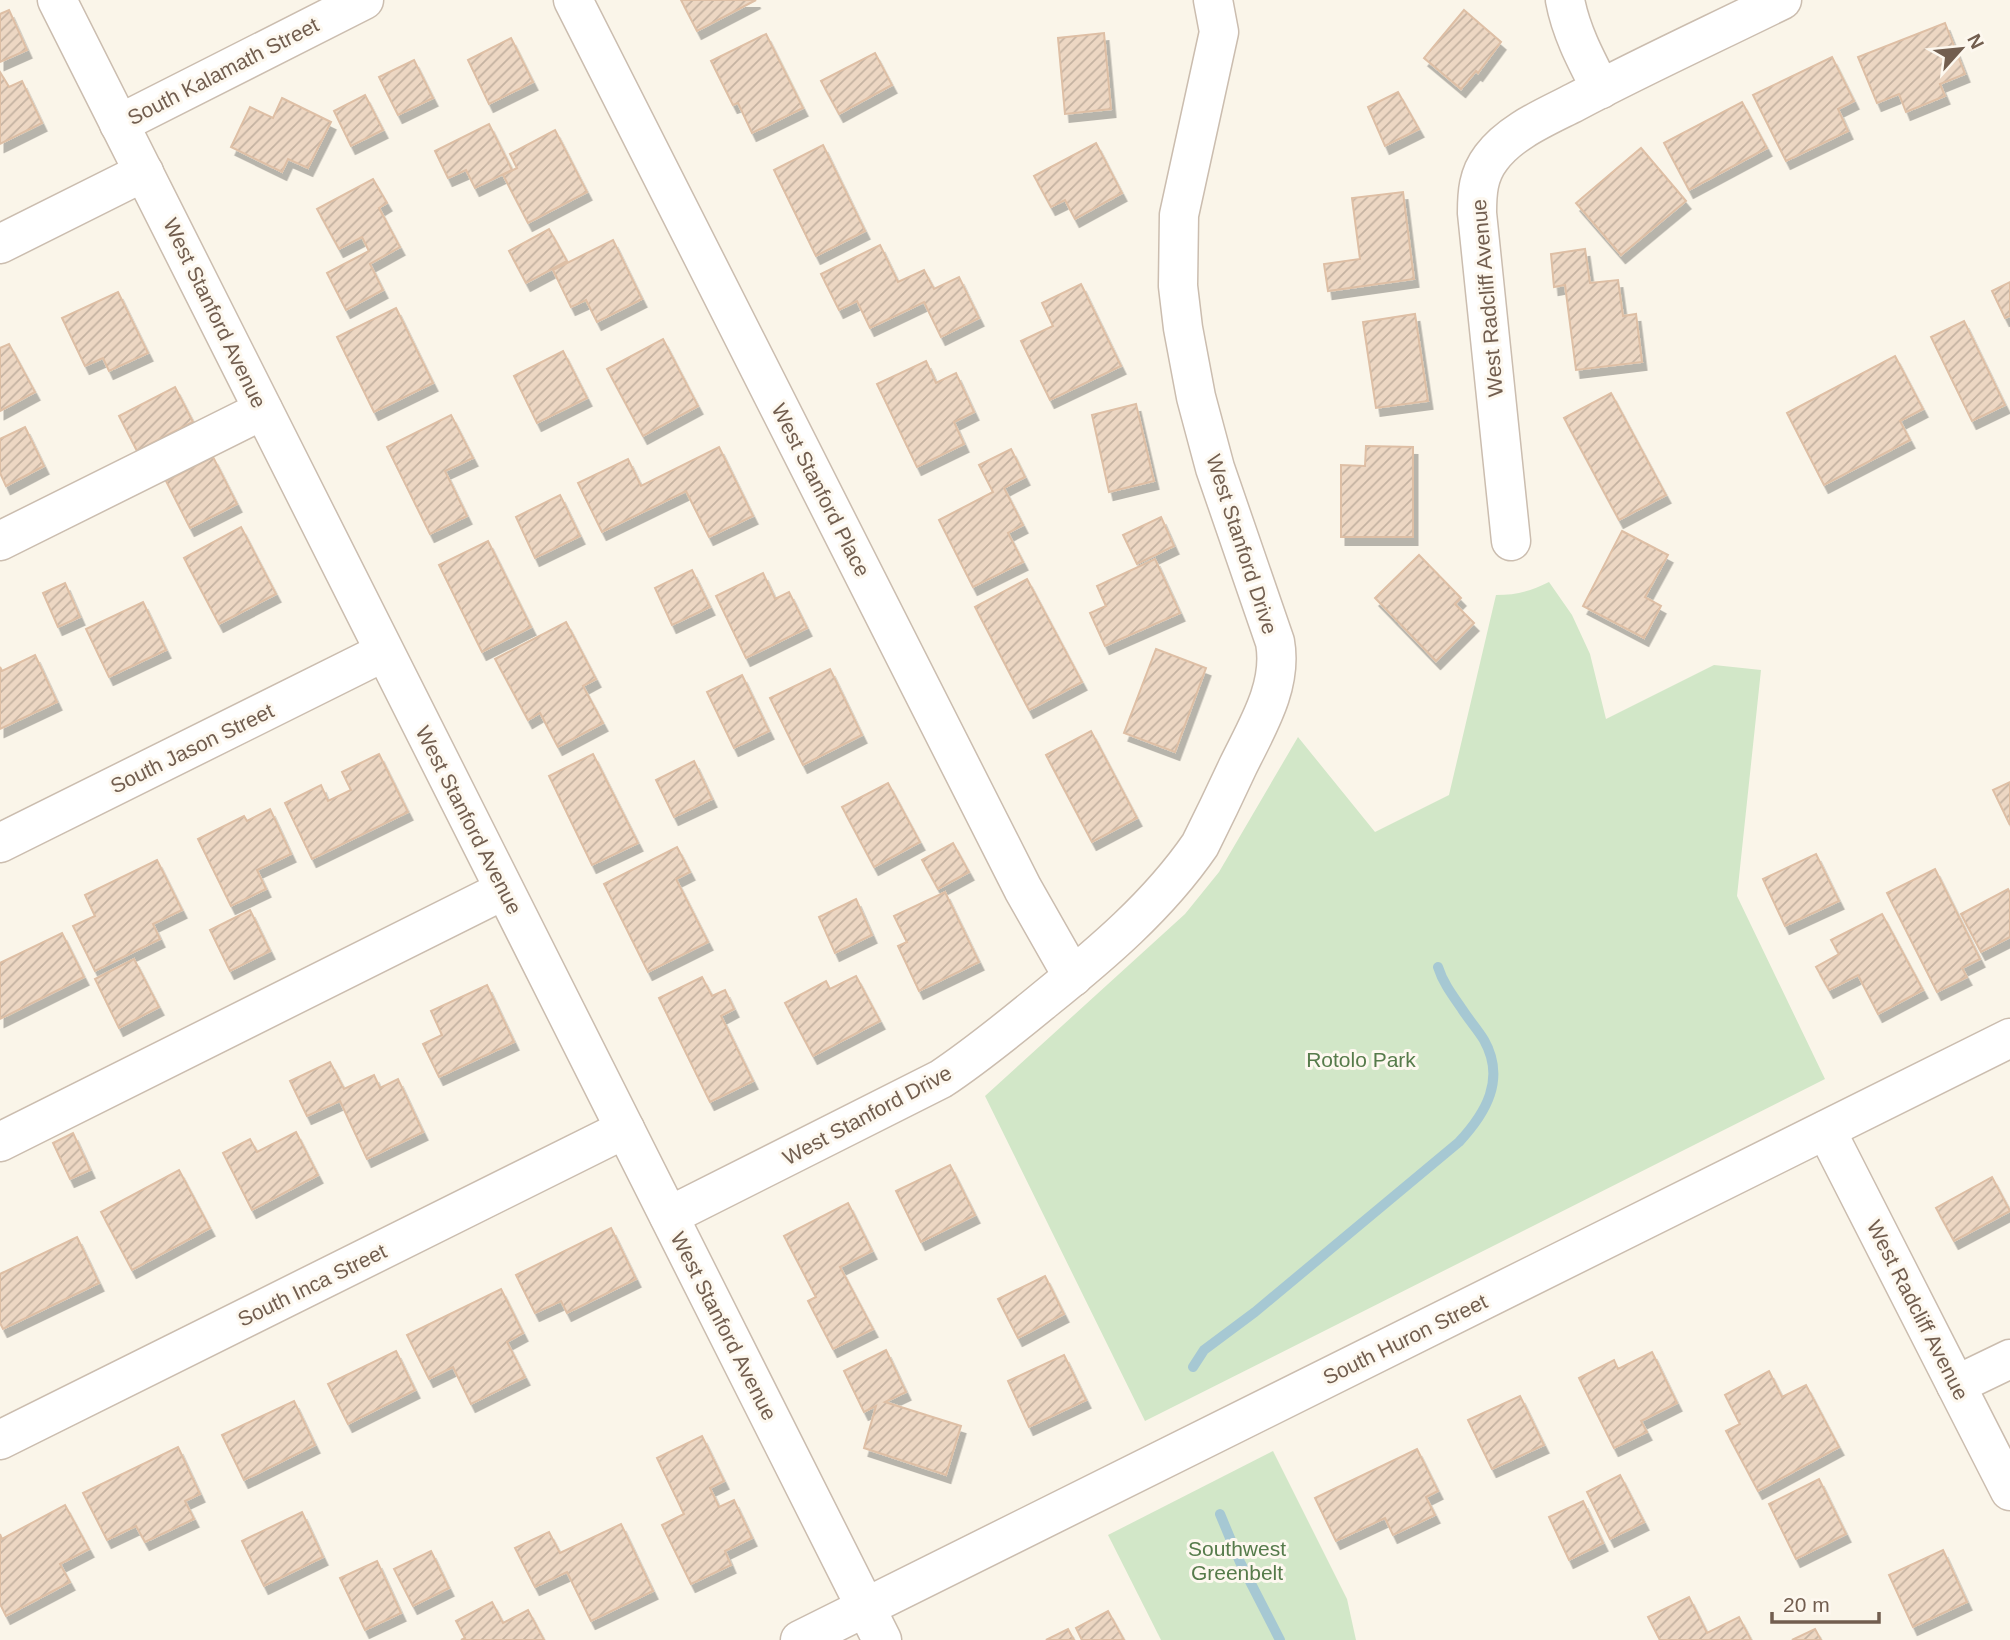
<svg xmlns="http://www.w3.org/2000/svg" width="2010" height="1640" viewBox="0 0 2010 1640" font-family="Helvetica,sans-serif">
<style>
.park{fill:#d2e7c8}
.lines{fill:none;stroke-linecap:round;stroke-linejoin:round}
.stream{stroke:#a6c8d3;stroke-width:10}
.building{fill:url(#building-hatch);stroke:#debfa5;stroke-width:2;filter:url(#shadow)}
.minor-casing{stroke:#cbbdaf;stroke-width:41}
.minor{stroke:#fff;stroke-width:38}
.labels{text-anchor:middle;dominant-baseline:central;stroke-width:6;stroke-linejoin:round;paint-order:stroke}
.street-label{font-size:21px;fill:#725e4f;stroke:#fdf8ef}
.park-label{font-size:21px;fill:#567b4b;stroke:#fdf8ef}
</style>
<defs>
<pattern id="building-hatch" width="6" height="6" patternUnits="userSpaceOnUse" patternTransform="scale(1.75)"><rect width="6" height="6" fill="#edd7c3"/><path d="M-1 1l2-2M0 6l6-6M5 7l2-2" fill="none" stroke="#c4b2a1"/></pattern>
<filter id="shadow"><feDropShadow dx="4.5" dy="8" stdDeviation="0" flood-color="#0004"/></filter>
</defs>
<rect width="100%" height="100%" fill="#faf5e9"/>
<g class="park">
<path d="M1549 582 1572 615 1590 654 1606 719 1714 665 1761 670 1737 896 1825 1079 1145 1421 985 1096 1185 914 1219 872 1298 737 1375 832 1449 795 1496 595C1516 595 1531 591 1549 582Z"/>
<path d="M1273 1451 1347 1599 1356 1640H1161L1108 1535Z"/>
</g>
<g class="lines">
<g class="stream">
<path d="M1193 1367 1204 1350 1255 1312 1459 1142C1486 1113 1506 1079 1484 1040 1478 1030 1469 1020 1462 1009 1453 996 1443 983 1438 967"/>
<path d="M1220 1514 1240 1562 1280 1640"/>
</g>
</g>
<g class="building">
<path d="M681 0H756L697 31Z"/>
<path d="M9 10 27 50 0 62V14Z"/>
<path d="M1464 10 1501 42 1478 73 1476 71 1461 89 1424 58Z"/>
<path d="M1945 23 1965 74 1940 84 1945 96 1906 112 1899 94 1877 103 1858 57Z"/>
<path d="M1104 33 1111 109 1065 114 1058 38Z"/>
<path d="M766 34 803 108 752 133 738 103 733 105 711 61Z"/>
<path d="M511 38 533 82 489 104 468 60Z"/>
<path d="M875 53 892 85 839 114 821 81Z"/>
<path d="M1832 57 1854 101 1838 109 1848 131 1786 161 1753 95Z"/>
<path d="M414 60 433 98 398 115 379 77Z"/>
<path d="M0 72 9 87 22 81 42 123 0 144Z"/>
<path d="M1398 92 1419 129 1385 146 1368 107Z"/>
<path d="M365 95 383 130 351 146 334 111Z"/>
<path d="M282 98 331 122 308 168 288 159 282 172 231 147 250 107 273 118Z"/>
<path d="M1742 102 1767 148 1689 190 1664 143Z"/>
<path d="M489 124 512 170 475 188 466 170 448 178 435 151Z"/>
<path d="M555 130 587 192 528 223 503 175 517 168 510 154Z"/>
<path d="M1096 143 1122 193 1075 219 1065 200 1051 207 1034 176Z"/>
<path d="M823 145 865 231 816 256 774 170Z"/>
<path d="M1641 148 1686 201 1621 255 1576 203Z"/>
<path d="M373 179 387 203 379 208 400 247 370 264 383 290 346 310 327 273 369 251 362 237 339 249 317 209Z"/>
<path d="M1403 192 1414 279 1328 291 1324 264 1360 259 1352 198Z"/>
<path d="M549 229 567 261 526 283 509 251Z"/>
<path d="M613 240 642 299 597 322 586 300 571 307 553 270Z"/>
<path d="M880 245 898 282 924 270 934 289 959 277 979 318 941 337 924 302 870 328 857 301 839 310 821 274Z"/>
<path d="M1585 249 1590 283 1618 280 1623 316 1636 314 1642 362 1576 370 1565 285 1554 287 1551 254Z"/>
<path d="M2010 282V316L2005 318 1992 291Z"/>
<path d="M1081 284 1121 366 1050 400 1021 341 1053 326 1042 303Z"/>
<path d="M118 292 148 353 109 371 103 358 85 366 62 318Z"/>
<path d="M396 308 433 383 374 412 337 337Z"/>
<path d="M1415 314 1428 401 1376 408 1363 322Z"/>
<path d="M1964 321 2005 405 1972 421 1931 337Z"/>
<path d="M663 339 698 406 643 436 607 369Z"/>
<path d="M9 344 35 392 0 411V348Z"/>
<path d="M563 351 587 398 537 423 514 376Z"/>
<path d="M1895 356 1923 409 1900 421 1910 440 1824 485 1787 413Z"/>
<path d="M926 361 936 383 956 373 974 412 954 422 964 444 917 467 877 384Z"/>
<path d="M175 387 193 422 137 451 119 416Z"/>
<path d="M1611 393 1666 495 1619 520 1564 418Z"/>
<path d="M1136 404 1154 481 1109 492 1092 415Z"/>
<path d="M451 415 473 458 445 471 467 516 430 534 387 447Z"/>
<path d="M25 427 44 466 6 486 0 473V439Z"/>
<path d="M1366 446 1413 447V537H1341V465L1365 466Z"/>
<path d="M719 447 753 516 709 537 686 491 602 532 578 483 628 459 641 486Z"/>
<path d="M1011 449 1025 477 1004 488 1023 525 1008 533 1023 562 973 587 939 520 993 492 979 465Z"/>
<path d="M213 457 237 504 190 528 166 481Z"/>
<path d="M560 495 580 536 535 558 516 517Z"/>
<path d="M1161 517 1174 546 1137 564 1123 535Z"/>
<path d="M241 527 276 594 219 624 184 558Z"/>
<path d="M1622 531 1668 555 1645 597 1661 606 1644 638 1583 606Z"/>
<path d="M488 541 531 627 482 652 439 565Z"/>
<path d="M1419 555 1461 598 1455 604 1474 623 1436 661 1375 598Z"/>
<path d="M1155 559 1180 613 1105 646 1090 613 1106 606 1097 586Z"/>
<path d="M692 570 710 607 672 625 655 588Z"/>
<path d="M763 573 775 599 789 592 807 628 746 658 716 596Z"/>
<path d="M1027 579 1082 682 1029 710 975 607Z"/>
<path d="M65 583 80 617 58 627 43 593Z"/>
<path d="M143 602 166 650 109 677 86 629Z"/>
<path d="M566 622 596 679 583 686 603 723 558 747 540 713 528 720 495 659Z"/>
<path d="M1156 649 1206 668 1175 752 1124 733Z"/>
<path d="M35 655 57 702 0 729V667L2 671Z"/>
<path d="M830 669 862 735 803 765 770 698Z"/>
<path d="M742 675 769 731 734 748 707 692Z"/>
<path d="M1091 731 1137 818 1092 842 1046 755Z"/>
<path d="M379 754 408 812 312 859 285 803 321 785 328 801 351 790 342 772Z"/>
<path d="M593 754 638 843 592 865 549 776Z"/>
<path d="M694 761 712 799 674 817 656 780Z"/>
<path d="M2010 782V825L1993 790Z"/>
<path d="M888 783 920 842 874 867 842 807Z"/>
<path d="M270 809 291 854 257 870 266 889 231 906 198 839 244 816 247 821Z"/>
<path d="M953 843 969 872 938 889 922 860Z"/>
<path d="M677 847 690 872 676 879 708 942 648 972 604 884Z"/>
<path d="M1816 854 1839 901 1785 926 1763 879Z"/>
<path d="M157 860 182 910 153 924 160 939 95 971 73 926 95 916 85 895Z"/>
<path d="M1935 869 1980 959 1962 968 1967 977 1937 992 1887 893Z"/>
<path d="M2008 889 2010 893V937L1981 952 1961 914Z"/>
<path d="M945 892 979 962 919 991 898 946 907 942 894 916Z"/>
<path d="M856 899 872 935 835 953 819 917Z"/>
<path d="M250 910 270 951 230 971 210 930Z"/>
<path d="M1882 914 1923 990 1878 1014 1858 975 1829 990 1816 967 1839 954 1831 940Z"/>
<path d="M62 933 84 977 0 1019V963Z"/>
<path d="M134 959 159 1007 119 1028 95 979Z"/>
<path d="M856 976 880 1021 813 1056 785 1003 826 981 830 989Z"/>
<path d="M702 977 712 996 725 990 734 1009 721 1016 753 1081 710 1102 659 998Z"/>
<path d="M487 985 514 1042 439 1077 423 1044 442 1035 431 1011Z"/>
<path d="M330 1062 344 1089 374 1075 380 1088 398 1079 423 1132 367 1159 340 1101 307 1116 290 1081Z"/>
<path d="M296 1132 318 1175 252 1210 223 1153 250 1139 257 1152Z"/>
<path d="M73 1133 90 1170 70 1179 53 1143Z"/>
<path d="M950 1165 975 1215 921 1242 896 1191Z"/>
<path d="M179 1170 210 1228 132 1270 101 1212Z"/>
<path d="M1992 1177 2010 1211 1954 1241 1936 1208Z"/>
<path d="M848 1203 872 1251 840 1267 873 1329 833 1349 808 1301 816 1297 784 1236Z"/>
<path d="M611 1228 636 1279 567 1313 561 1301 535 1313 516 1275Z"/>
<path d="M77 1237 99 1283 3 1329 0 1323V1274Z"/>
<path d="M1045 1276 1064 1314 1018 1338 998 1299Z"/>
<path d="M501 1289 523 1333 507 1342 525 1377 471 1404 453 1367 429 1379 407 1335Z"/>
<path d="M886 1350 906 1392 885 1402 961 1426 946 1475 864 1448 876 1406 864 1412 844 1371Z"/>
<path d="M396 1351 415 1390 348 1424 328 1384Z"/>
<path d="M1652 1352 1677 1403 1641 1421 1647 1432 1614 1448 1579 1378 1614 1360 1618 1369Z"/>
<path d="M1064 1355 1086 1400 1029 1427 1008 1381Z"/>
<path d="M1769 1371 1782 1397 1806 1385 1839 1447 1758 1491 1726 1431 1740 1424 1725 1395Z"/>
<path d="M1520 1396 1544 1445 1492 1469 1468 1420Z"/>
<path d="M294 1401 315 1445 244 1480 222 1435Z"/>
<path d="M702 1436 724 1481 710 1488 719 1507 734 1500 752 1538 725 1551 731 1565 691 1584 662 1525 684 1514 657 1458Z"/>
<path d="M178 1447 200 1494 185 1501 194 1519 145 1542 136 1526 107 1540 83 1493Z"/>
<path d="M1417 1449 1438 1491 1426 1497 1435 1515 1393 1535 1385 1518 1336 1541 1315 1498Z"/>
<path d="M1620 1475 1644 1522 1610 1539 1587 1492Z"/>
<path d="M1819 1479 1846 1534 1796 1559 1769 1504Z"/>
<path d="M1583 1501 1603 1543 1569 1560 1549 1517Z"/>
<path d="M65 1505 89 1549 60 1564 70 1582 6 1616 0 1604V1534L2 1539Z"/>
<path d="M302 1512 323 1557 264 1586 242 1541Z"/>
<path d="M621 1524 653 1591 591 1621 567 1572 535 1587 515 1548 549 1532 560 1553Z"/>
<path d="M1943 1550 1967 1602 1913 1627 1889 1575Z"/>
<path d="M431 1551 449 1588 413 1606 394 1569Z"/>
<path d="M377 1561 401 1613 365 1630 340 1578Z"/>
<path d="M1689 1597 1707 1633 1739 1617 1751 1640H1660L1648 1617Z"/>
<path d="M492 1602 503 1623 528 1610 544 1640H461L465 1638 456 1621Z"/>
<path d="M1108 1611 1124 1640H1082L1076 1628Z"/>
<path d="M1068 1629 1074 1640H1046Z"/>
<path d="M1815 1629 1821 1640H1792Z"/>
</g>
<g class="lines">
<defs>
<g id="minor">
<path d="M57 0 882 1640"/>
<path d="M573 0 1023 889 1073 977"/>
<path d="M1565 0C1571 32 1586 60 1601 89"/>
<path d="M119 124 364 0"/>
<path d="M0 244 144 172"/>
<path d="M0 541 263 410"/>
<path d="M1511 541 1477 213C1477 193 1478 175 1491 158 1511 131 1546 117 1575 102 1643 66 1713 34 1782 0"/>
<path d="M0 843 384 652"/>
<path d="M1826 1130 2010 1491"/>
<path d="M0 1142 504 890"/>
<path d="M669 1216 941 1079C977 1055 1010 1028 1044 1000 1101 954 1158 906 1200 845 1213 819 1226 792 1238 766 1257 727 1283 686 1275 642L1215 468 1196 397 1183 328 1178 286 1179 215 1219 32 1213 0"/>
<path d="M1956 1385 2010 1359"/>
<path d="M0 1440 625 1129"/>
<path d="M800 1640 2010 1038"/>
</g>
</defs>
<use href="#minor" class="minor-casing"/>
<use href="#minor" class="minor"/>
</g>
<g class="labels">
<g class="street-label">
<text transform="translate(223 71) rotate(-27)">South Kalamath Street</text>
<text transform="translate(1487 298) rotate(-95)">West Radcliff Avenue</text>
<text transform="translate(215 313) rotate(64)">West Stanford Avenue</text>
<text transform="translate(821 490) rotate(63)">West Stanford Place</text>
<text transform="translate(1242 544) rotate(72)">West Stanford Drive</text>
<text transform="translate(192 748) rotate(-26)">South Jason Street</text>
<text transform="translate(469 820) rotate(63)">West Stanford Avenue</text>
<text transform="translate(867 1115) rotate(-28)">West Stanford Drive</text>
<text transform="translate(312 1285) rotate(-26)">South Inca Street</text>
<text transform="translate(1918 1310) rotate(63)">West Radcliff Avenue</text>
<text transform="translate(724 1326) rotate(63)">West Stanford Avenue</text>
<text transform="translate(1405 1339) rotate(-26)">South Huron Street</text>
</g>
<g class="park-label">
<text x="1361" y="1059">Rotolo Park</text>
<text x="1237" y="1548">Southwest<tspan x="1237" dy="24">Greenbelt</tspan></text>
</g>
</g>
<g transform="translate(1961 49) rotate(63)" stroke="#fdf8ef" stroke-width="5" paint-order="stroke">
<path d="M0-5L12 26L0 18L-12 26Z" fill="#725e4f"/>
<text y="-10" font-size="19" font-weight="bold" text-anchor="middle" fill="#725e4f">N</text>
</g>
<path d="M1772 1612v10h107v-10" fill="none" stroke="#725e4f" stroke-width="3.5"/>
<text x="1783" y="1612" font-size="21" fill="#725e4f" stroke="#fdf8ef" stroke-width="5" paint-order="stroke">20 m</text>
</svg>
